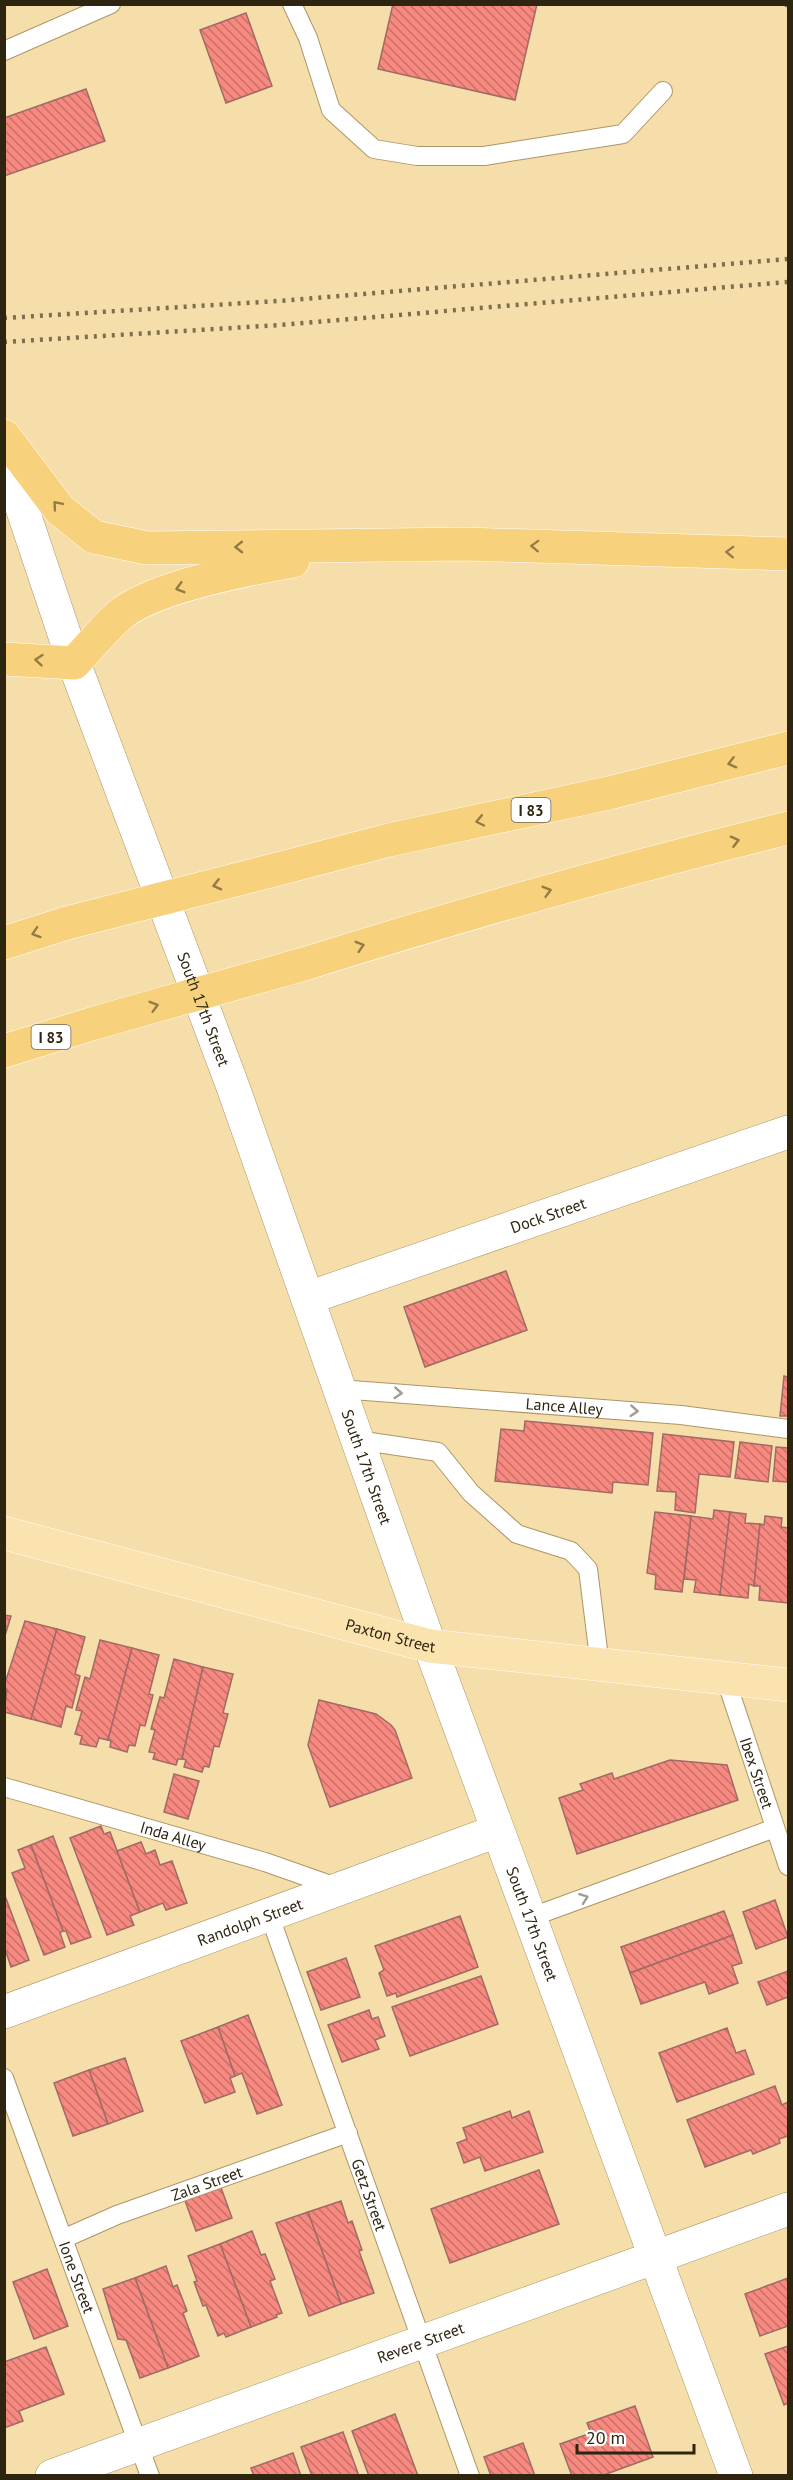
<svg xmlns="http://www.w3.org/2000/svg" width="793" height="2480" viewBox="0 0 793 2480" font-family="'PT Sans',sans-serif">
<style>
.building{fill:url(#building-back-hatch);stroke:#a06a65;stroke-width:1.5}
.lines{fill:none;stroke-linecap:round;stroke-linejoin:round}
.service-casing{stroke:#ad9666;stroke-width:20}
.minor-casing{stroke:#ad9666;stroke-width:34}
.tertiary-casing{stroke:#ad9666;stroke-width:34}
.secondary-casing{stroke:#ad9666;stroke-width:34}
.primary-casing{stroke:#fff;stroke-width:34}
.motorway-casing{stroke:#fff;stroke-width:34}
.service{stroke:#fff;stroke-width:18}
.minor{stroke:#fff;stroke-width:33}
.tertiary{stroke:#fff;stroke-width:33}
.secondary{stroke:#fff;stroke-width:33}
.primary{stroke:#fbe3b0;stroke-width:33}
.motorway{stroke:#f8d17c;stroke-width:33}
.rail{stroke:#7d6e4e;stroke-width:4.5;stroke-dasharray:3 6;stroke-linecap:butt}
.motorway-bridge-casing{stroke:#fff;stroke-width:34;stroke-linecap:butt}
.motorway-bridge{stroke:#f8d17c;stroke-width:33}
.oneway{stroke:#937b46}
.oneway2{stroke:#a19d94}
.labels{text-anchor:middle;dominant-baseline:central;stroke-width:5;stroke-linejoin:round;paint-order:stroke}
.shield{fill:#fff;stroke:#6d6658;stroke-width:1.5}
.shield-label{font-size:15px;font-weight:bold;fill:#2e2511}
.street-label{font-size:16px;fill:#2e2511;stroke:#fff}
</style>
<defs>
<pattern id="building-back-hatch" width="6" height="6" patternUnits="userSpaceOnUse" patternTransform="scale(1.5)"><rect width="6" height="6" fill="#f78980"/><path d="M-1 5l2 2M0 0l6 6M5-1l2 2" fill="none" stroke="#c87067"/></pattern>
</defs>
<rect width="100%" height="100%" fill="#f6deab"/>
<g class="building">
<path d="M393 4H537L515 100 378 69Z"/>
<path d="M246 13 272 86 226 103 200 30Z"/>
<path d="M86 89 105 141 4 176V118Z"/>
<path d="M506 1271 527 1330 425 1367 404 1307Z"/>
<path d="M784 1376 788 1377V1416H780Z"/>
<path d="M525 1421 653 1433 648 1485 613 1482 612 1493 495 1481 501 1429 524 1431Z"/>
<path d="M663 1434 734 1442 730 1477 699 1474 695 1513 675 1510 676 1492 657 1491Z"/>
<path d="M740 1442 772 1446 768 1482 735 1478Z"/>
<path d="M776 1447 788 1448V1482L773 1481Z"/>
<path d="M714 1510 730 1512 720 1595 694 1592 696 1580 684 1579 691 1516 713 1519Z"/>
<path d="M655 1512 691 1516 682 1592 655 1589 656 1575 647 1573Z"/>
<path d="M730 1512 746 1514 745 1523 760 1524 754 1586 749 1584 748 1598 720 1595Z"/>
<path d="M765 1516 782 1518 781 1527 788 1528V1603L759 1600 760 1586H754L760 1524 764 1525Z"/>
<path d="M4 1615 11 1616 4 1639Z"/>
<path d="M25 1621 57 1629 31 1719 4 1712 7 1690 4 1686Z"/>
<path d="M57 1629 85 1637 75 1674 80 1676 72 1708 66 1706 61 1727 31 1719Z"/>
<path d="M100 1640 132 1648 108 1740 99 1738 96 1747 80 1744 82 1736 75 1734 82 1711 76 1710 85 1677 90 1679Z"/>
<path d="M132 1648 159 1655 149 1694 153 1695 145 1726 140 1725 135 1746 129 1745 127 1752 110 1747 111 1741 108 1740Z"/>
<path d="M174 1659 203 1667 182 1759H178L176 1765 153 1759 155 1753 149 1752 155 1730 151 1729 160 1697 164 1698Z"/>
<path d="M203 1667 233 1674 223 1713 228 1714 219 1747 214 1746 209 1767 204 1766 202 1772 184 1767 186 1760 182 1759Z"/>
<path d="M319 1700 376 1714 391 1725 395 1730 412 1778 330 1807 308 1745Z"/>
<path d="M670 1760 727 1765 738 1800 577 1854 559 1798 583 1790 580 1784 612 1773 614 1779Z"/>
<path d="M174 1774 199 1781 188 1819 164 1812Z"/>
<path d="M101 1826 104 1834 110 1832 140 1912 130 1916 134 1925 107 1935 70 1838Z"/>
<path d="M53 1836 91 1937 71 1944 66 1931H63L31 1845Z"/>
<path d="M141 1842 146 1854 155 1850 160 1865 172 1861 187 1903 166 1910 163 1903 140 1912 117 1851Z"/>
<path d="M31 1845 63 1931 60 1933 65 1947 44 1955 12 1873 25 1868 18 1850Z"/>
<path d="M4 1893 29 1960 11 1967 6 1952 4 1953Z"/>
<path d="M775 1900 788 1937 756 1949 743 1912Z"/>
<path d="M724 1911 733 1935 630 1973 621 1947Z"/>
<path d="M460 1916 478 1967 397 1997 396 1993 387 1996 379 1973 384 1970 375 1946Z"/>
<path d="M733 1935 742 1963 732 1966 738 1983 709 1994 705 1982 641 2004 630 1973Z"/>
<path d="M346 1958 360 1997 321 2010 307 1972Z"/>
<path d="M788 1971V1997L767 2005 758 1982Z"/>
<path d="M481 1976 498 2024 410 2056 392 2007Z"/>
<path d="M369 2010 372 2019 378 2017 385 2036 375 2040 379 2049 342 2062 328 2025Z"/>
<path d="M248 2015 282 2105 257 2114 242 2073 235 2076 218 2027Z"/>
<path d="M218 2027 235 2076 230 2078 235 2092 205 2103 181 2041Z"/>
<path d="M727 2028 736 2053 745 2050 754 2074 677 2102 659 2053Z"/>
<path d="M125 2058 143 2111 108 2124 89 2070Z"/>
<path d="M89 2070 108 2124 73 2136 54 2083Z"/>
<path d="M775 2086 782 2105 788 2102V2136L779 2139 780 2143 753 2154 751 2150 705 2167 687 2120Z"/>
<path d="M510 2111 512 2118 529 2111 543 2152 485 2171 480 2157 464 2163 457 2143 467 2139 463 2128Z"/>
<path d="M539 2170 559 2224 450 2263 431 2209Z"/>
<path d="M219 2182 232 2218 196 2231 183 2195Z"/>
<path d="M341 2201 348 2223 352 2221 362 2250 359 2251 374 2293 341 2304 308 2212Z"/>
<path d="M308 2212 341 2304 309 2316 276 2223Z"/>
<path d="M252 2231 261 2255 265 2254 275 2279 270 2281 282 2313 276 2315 277 2317 251 2327 220 2244Z"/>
<path d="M220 2244 251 2327 226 2337 224 2333 218 2336 206 2305 203 2306 194 2282 197 2281 188 2256Z"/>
<path d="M166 2266 173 2287 177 2285 187 2311 183 2313 199 2356 168 2368 135 2278Z"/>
<path d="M47 2269 68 2326 34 2339 13 2282Z"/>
<path d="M135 2278 168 2368 140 2378 126 2340 118 2339 103 2289Z"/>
<path d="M788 2278V2326L760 2336 745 2294Z"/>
<path d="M788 2346V2403L784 2405 765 2354Z"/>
<path d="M46 2347 64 2394 19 2411 23 2421 4 2428V2362Z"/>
<path d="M635 2406 653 2457 601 2476H572L560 2444 591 2433 587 2423Z"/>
<path d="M395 2414 418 2476H369L352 2431Z"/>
<path d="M343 2432 359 2476H312L301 2447Z"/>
<path d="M523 2443 535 2476H491L484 2457Z"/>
<path d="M293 2453 301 2476H254L251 2468Z"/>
</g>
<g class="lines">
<defs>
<g id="service">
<path d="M292 4 308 38 331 110 374 149 417 156H484L623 134 663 91"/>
<path d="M4 51 111 4"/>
<path id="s1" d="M339 1389 681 1415 788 1429"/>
<path d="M357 1440 438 1452 471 1493 517 1534 571 1551 588 1569 600 1666"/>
<path id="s2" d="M726 1680 788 1866"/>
<path id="s3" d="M4 1787 265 1862 339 1888"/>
<path id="s4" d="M269 1914 470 2476"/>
<path d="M529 1918 775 1828"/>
<path id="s5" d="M4 2078 150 2476"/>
<path id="s6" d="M65 2238 117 2215 348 2133"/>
</g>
<g id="minor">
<path id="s7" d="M308 1298 788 1132"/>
<path id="s8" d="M4 2012 497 1831"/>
<path id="s9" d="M52 2476 788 2209"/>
</g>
<g id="tertiary">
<path id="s10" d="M430 1646 736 2476"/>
</g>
<g id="secondary">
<path id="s11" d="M4 454 74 663 233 1087 430 1646"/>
</g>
<g id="primary">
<path id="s12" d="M4 1533 430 1646 788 1685"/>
</g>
<g id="motorway">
<path d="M4 436 60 510 94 537 147 548 465 544 788 554"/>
<path d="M4 659 74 663C88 649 107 625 122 613 158 586 248 569 293 561"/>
<path d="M274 870 389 840 609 793 788 748"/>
<path d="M4 943 67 923"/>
<path d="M304 964C464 914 625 868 788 828"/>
<path d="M4 1051 98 1022"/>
</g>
</defs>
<use href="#service" class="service-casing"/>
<use href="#minor" class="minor-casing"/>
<use href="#tertiary" class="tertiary-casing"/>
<use href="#secondary" class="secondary-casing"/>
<use href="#primary" class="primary-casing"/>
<use href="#motorway" class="motorway-casing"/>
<use href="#service" class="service"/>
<use href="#minor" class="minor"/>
<use href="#tertiary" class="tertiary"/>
<use href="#secondary" class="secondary"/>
<use href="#primary" class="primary"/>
<use href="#motorway" class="motorway"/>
<g class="rail">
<path d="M785 4 788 6"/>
<path d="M4 318 278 301 788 259"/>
<path d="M4 342 280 325 788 282"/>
</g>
<defs>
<g id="motorway-bridge">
<path d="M67 923 274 870"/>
<path d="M98 1022 304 964"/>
</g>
</defs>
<use href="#motorway-bridge" class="motorway-bridge-casing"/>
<use href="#motorway-bridge" class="motorway-bridge"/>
</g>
<defs><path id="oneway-chevron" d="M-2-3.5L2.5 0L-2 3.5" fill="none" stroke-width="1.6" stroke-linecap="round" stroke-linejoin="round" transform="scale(1.5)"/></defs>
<g class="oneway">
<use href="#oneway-chevron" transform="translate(57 505) rotate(-130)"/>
<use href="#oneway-chevron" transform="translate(535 546) rotate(-178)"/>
<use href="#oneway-chevron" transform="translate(239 547) rotate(179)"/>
<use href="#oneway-chevron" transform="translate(730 552) rotate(-178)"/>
<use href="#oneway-chevron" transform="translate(180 588) rotate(164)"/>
<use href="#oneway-chevron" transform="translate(39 660) rotate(-175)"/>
<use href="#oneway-chevron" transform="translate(732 763) rotate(166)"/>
<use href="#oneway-chevron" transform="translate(480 821) rotate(168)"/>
<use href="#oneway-chevron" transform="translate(735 841) rotate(-14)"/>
<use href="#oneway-chevron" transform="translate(217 885) rotate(166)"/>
<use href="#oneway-chevron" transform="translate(547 891) rotate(-16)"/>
<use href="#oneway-chevron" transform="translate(36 933) rotate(162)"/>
<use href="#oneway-chevron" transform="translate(360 946) rotate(-17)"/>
<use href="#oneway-chevron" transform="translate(154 1006) rotate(-16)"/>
</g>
<g class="oneway2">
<use href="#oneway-chevron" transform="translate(398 1393) rotate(4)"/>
<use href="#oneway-chevron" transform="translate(634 1411) rotate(4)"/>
<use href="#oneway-chevron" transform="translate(584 1898) rotate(-20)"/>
</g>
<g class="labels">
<g class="shield">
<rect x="511.5" y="798" width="39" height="24" rx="4.5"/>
<rect x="31.5" y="1025" width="39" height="24" rx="4.5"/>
</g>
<g class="shield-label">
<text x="531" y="810">I 83</text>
<text x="51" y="1037">I 83</text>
</g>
<g class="street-label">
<text stroke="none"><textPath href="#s11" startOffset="590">South 17th Street</textPath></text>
<text stroke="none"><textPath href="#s7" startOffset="254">Dock Street</textPath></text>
<text stroke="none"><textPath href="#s1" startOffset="226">Lance Alley</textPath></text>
<text stroke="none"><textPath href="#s11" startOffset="1076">South 17th Street</textPath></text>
<text stroke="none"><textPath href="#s12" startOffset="400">Paxton Street</textPath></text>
<text stroke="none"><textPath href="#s2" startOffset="98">Ibex Street</textPath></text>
<text stroke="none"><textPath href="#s3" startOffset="176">Inda Alley</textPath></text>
<text stroke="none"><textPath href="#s8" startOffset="262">Randolph Street</textPath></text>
<text stroke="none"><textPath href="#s10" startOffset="296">South 17th Street</textPath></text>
<text stroke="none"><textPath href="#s6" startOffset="152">Zala Street</textPath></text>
<text stroke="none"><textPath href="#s4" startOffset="298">Getz Street</textPath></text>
<text stroke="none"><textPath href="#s5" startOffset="212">Ione Street</textPath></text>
<text stroke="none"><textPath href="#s9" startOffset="392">Revere Street</textPath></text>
</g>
</g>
<rect width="793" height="2480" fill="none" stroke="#2e2511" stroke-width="12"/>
<path d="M577 2444v9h117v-9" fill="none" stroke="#2e2511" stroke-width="3"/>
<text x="586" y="2444" font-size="18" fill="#2e2511" stroke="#ffffff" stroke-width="4.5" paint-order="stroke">20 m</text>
</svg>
